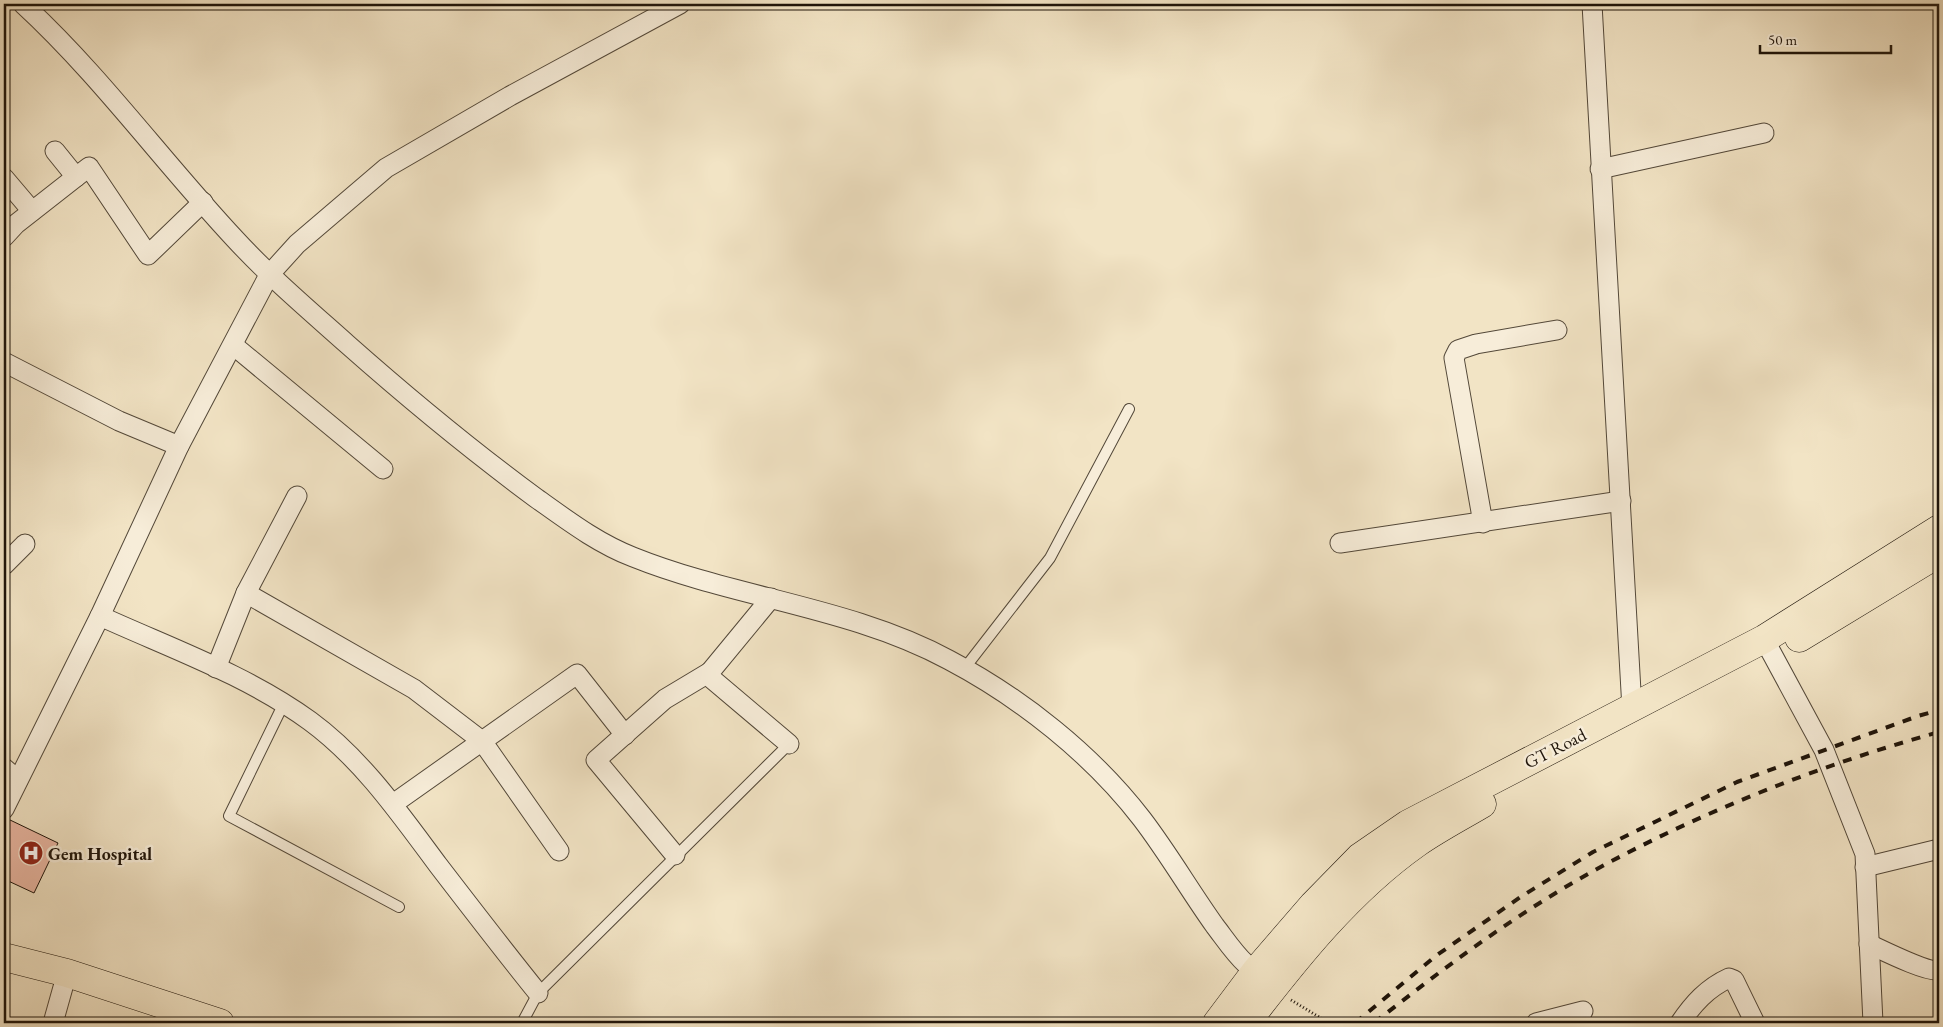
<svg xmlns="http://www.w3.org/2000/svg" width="1943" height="1027" viewBox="0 0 1943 1027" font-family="'EB Garamond',serif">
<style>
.building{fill:#eab7a3;stroke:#1e140a}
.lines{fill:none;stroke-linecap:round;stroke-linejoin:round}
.lane-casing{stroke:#534839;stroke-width:12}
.street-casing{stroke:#534839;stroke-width:21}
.highway-casing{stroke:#1e140a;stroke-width:29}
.path{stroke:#1e140a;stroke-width:3;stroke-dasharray:1 2.5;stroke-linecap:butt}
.lane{stroke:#f7edd9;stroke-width:10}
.street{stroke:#f7edd9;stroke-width:19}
.highway{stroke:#f2e4c5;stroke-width:28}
.rail{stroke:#1e140a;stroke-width:4;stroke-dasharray:9 9;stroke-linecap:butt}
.labels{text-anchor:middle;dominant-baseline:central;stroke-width:5;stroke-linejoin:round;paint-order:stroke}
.street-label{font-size:18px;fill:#1e140a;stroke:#f7edd9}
.poi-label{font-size:18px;font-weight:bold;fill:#1e140a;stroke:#f7edd9;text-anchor:start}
</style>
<rect width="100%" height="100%" fill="#f2e4c5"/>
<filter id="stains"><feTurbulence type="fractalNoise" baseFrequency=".004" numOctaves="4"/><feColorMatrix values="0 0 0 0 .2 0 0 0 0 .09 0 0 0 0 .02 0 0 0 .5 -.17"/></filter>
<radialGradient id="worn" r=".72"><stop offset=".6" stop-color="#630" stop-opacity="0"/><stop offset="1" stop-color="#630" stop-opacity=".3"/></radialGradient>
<path class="building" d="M8 819 58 843 34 893 4 879V829Z"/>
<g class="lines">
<defs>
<g id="lane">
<path d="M964 669 1050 558 1129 409"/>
<path d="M284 703 229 816 399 907"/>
<path d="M522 1023 538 993 789 744"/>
</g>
<g id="street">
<path d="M23 4C100 75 163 162 235 239 270 277 309 310 347 344 408 398 471 450 536 498 567 520 597 543 633 557 735 598 851 607 949 660 1021 698 1092 754 1142 819 1168 853 1190 891 1215 926 1225 939 1234 953 1246 964 1252 969 1259 974 1265 980"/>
<path d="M1592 4 1632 709"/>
<path d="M55 151 76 177 89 167 148 255 203 202"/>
<path d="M1600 169 1764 133"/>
<path d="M4 178 32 211"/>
<path d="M4 237 16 224 76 177"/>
<path d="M233 345 383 469"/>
<path d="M4 362 119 421 179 446"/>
<path d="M1483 523 1454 358 1458 350 1476 344 1557 330"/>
<path d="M1340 543 1621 501"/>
<path d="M4 565 25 544"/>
<path d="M246 593 414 689 482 741 559 851"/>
<path d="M771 598 710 672 712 679 789 744"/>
<path d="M100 616C170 648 247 675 310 721 362 759 400 814 438 865 471 908 504 951 538 993"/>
<path d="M1764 639 1824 750 1865 854 1873 1023"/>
<path d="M216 668 246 593 297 496"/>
<path d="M4 768 18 780"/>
<path d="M393 804 577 674 625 735"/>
<path d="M4 809 100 616 179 446 269 275 297 244 386 168 510 96 680 4"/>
<path d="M675 855 596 760 665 699 710 672"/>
<path d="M1865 867 1939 849"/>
<path d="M1869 944C1882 950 1928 973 1939 970"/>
<path d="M53 1023 67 973"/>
<path d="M1536 1023 1583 1011"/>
<path d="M1680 1023C1693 1004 1707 988 1729 978L1734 980 1755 1023"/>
</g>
<g id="highway">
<path d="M1799 638 1939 553"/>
<path d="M4 957 67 973 220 1023"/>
<path d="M1217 1023 1256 971 1313 905 1360 857 1408 824 1764 639 1939 529"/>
<path d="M1246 1023C1296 958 1349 891 1417 843 1437 829 1460 817 1482 804"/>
</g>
</defs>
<use href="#lane" class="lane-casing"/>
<use href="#street" class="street-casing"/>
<use href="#highway" class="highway-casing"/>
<path class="path" d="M1291 1000 1329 1023"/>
<use href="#lane" class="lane"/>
<use href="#street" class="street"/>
<use href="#highway" class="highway"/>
<g class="rail">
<path d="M1355 1023 1437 955 1522 896 1593 852 1737 782 1918 716 1939 710"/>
<path d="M1374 1023C1445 967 1517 913 1597 869 1705 810 1821 765 1939 732"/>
</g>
</g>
<defs>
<symbol id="hospital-disc" viewBox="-11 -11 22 22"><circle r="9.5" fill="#8f2418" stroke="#f7edd9"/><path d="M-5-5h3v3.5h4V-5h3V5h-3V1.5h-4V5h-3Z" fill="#fff"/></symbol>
</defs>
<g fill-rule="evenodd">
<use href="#hospital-disc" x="17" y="839" width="28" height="28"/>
</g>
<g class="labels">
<g class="street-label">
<text transform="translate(1555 748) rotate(-27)">GT Road</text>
</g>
<g class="poi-label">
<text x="48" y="853">Gem Hospital</text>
</g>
</g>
<rect width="1943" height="1027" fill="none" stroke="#f2e4c5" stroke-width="20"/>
<rect x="5" y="5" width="1933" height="1017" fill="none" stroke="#1e140a" stroke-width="2.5"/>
<rect x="10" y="10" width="1923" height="1007" fill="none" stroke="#1e140a"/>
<path d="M1760 45v8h131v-8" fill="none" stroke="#1e140a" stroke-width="2.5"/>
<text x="1768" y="45" font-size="15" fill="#1e140a" stroke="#f7edd9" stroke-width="4" paint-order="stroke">50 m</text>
<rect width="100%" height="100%" filter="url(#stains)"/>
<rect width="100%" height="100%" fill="url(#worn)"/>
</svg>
